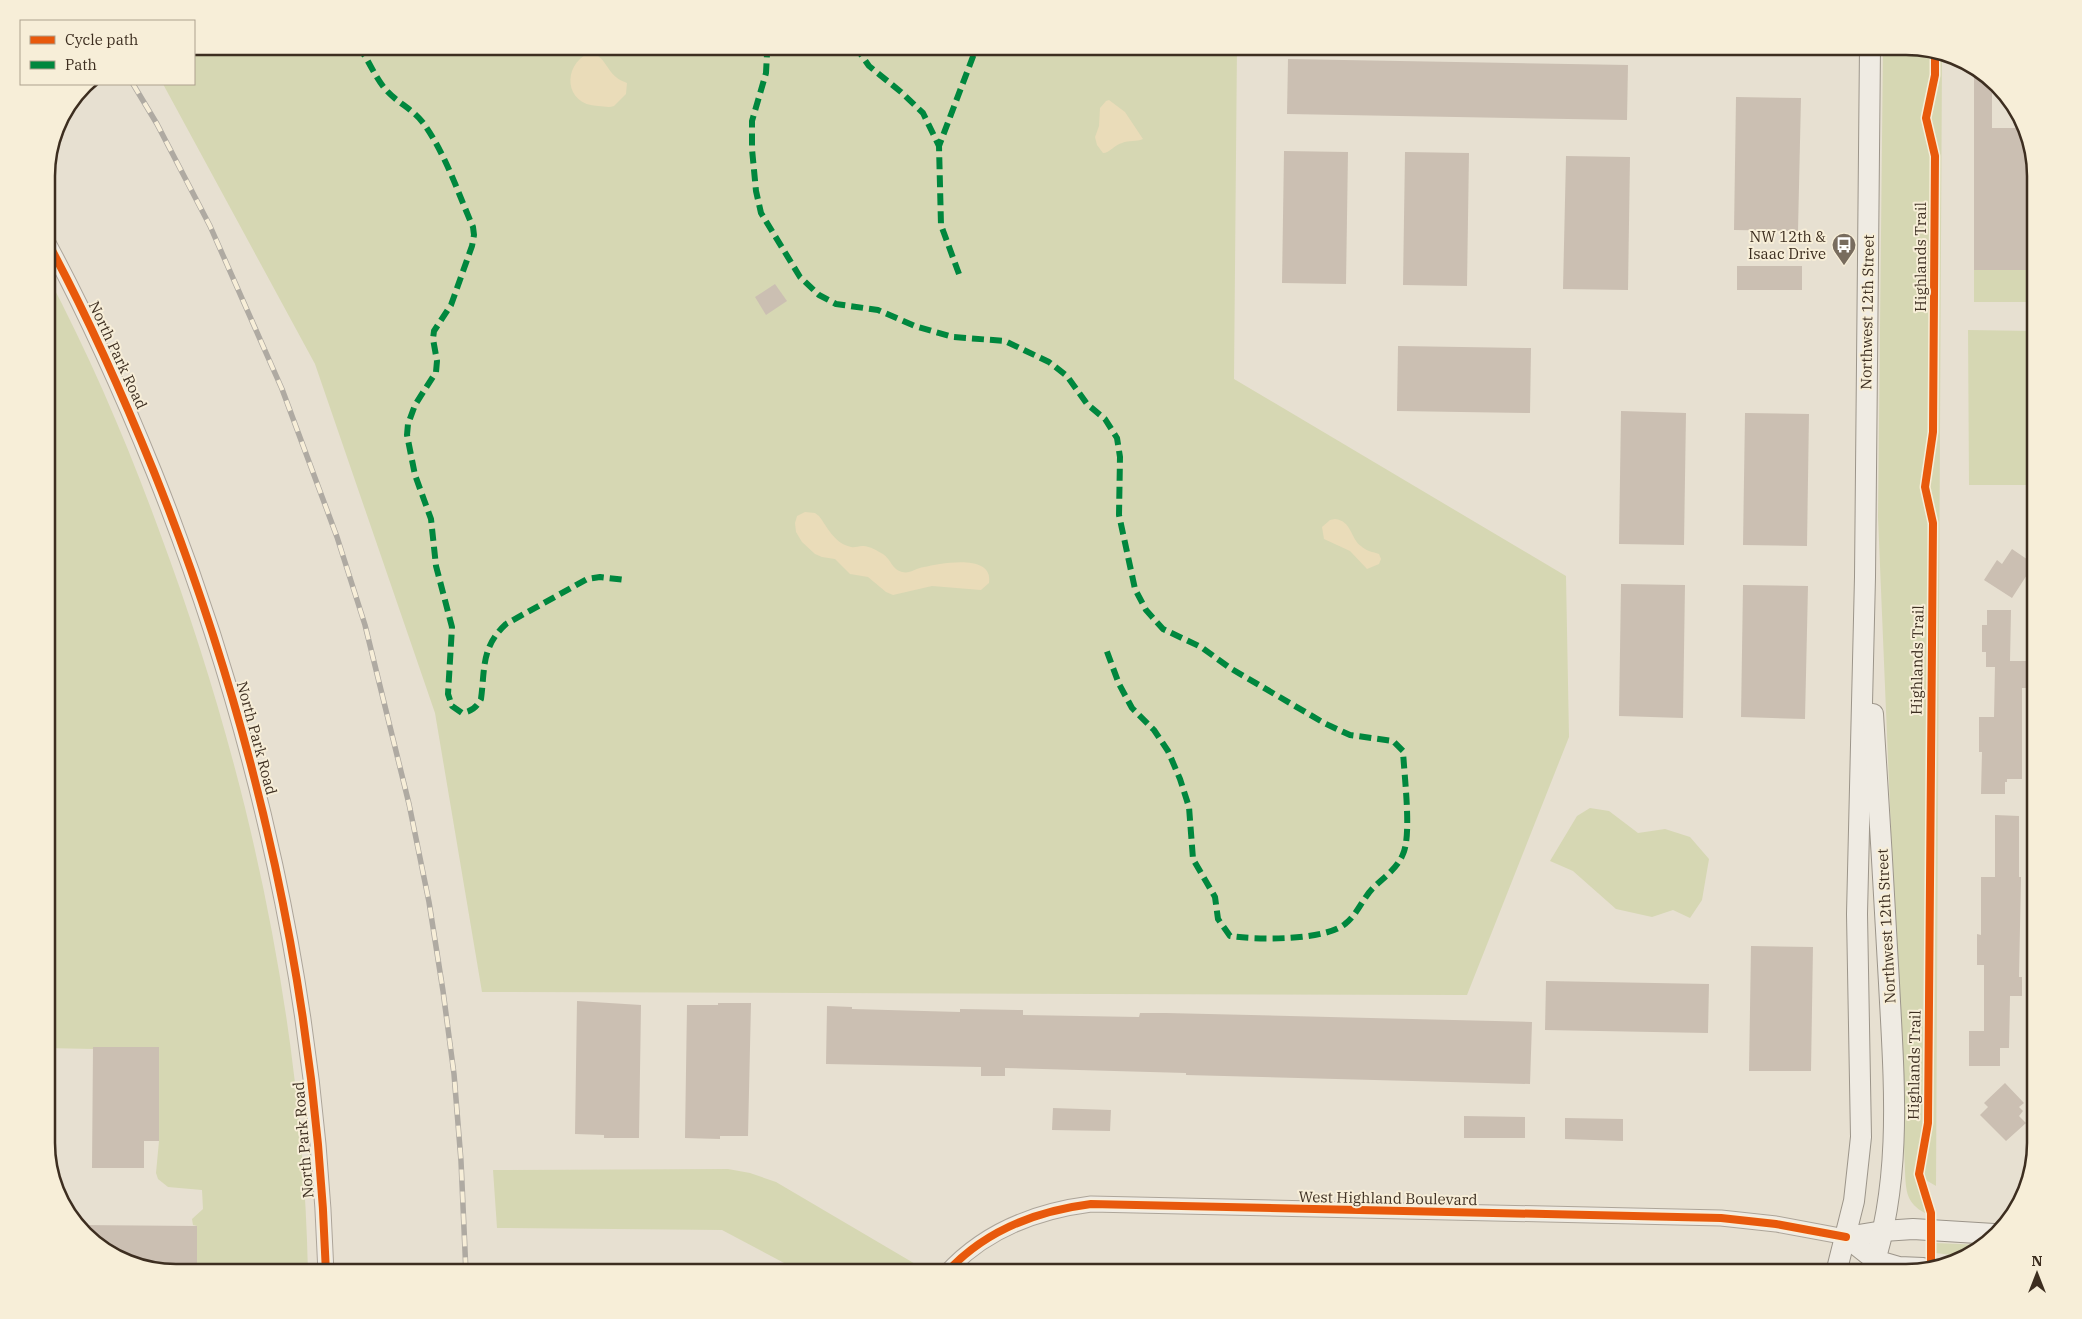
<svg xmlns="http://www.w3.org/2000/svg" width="2082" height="1319" viewBox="0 0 2082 1319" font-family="'IBM Plex Serif',serif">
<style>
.green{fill:#d6d7b3;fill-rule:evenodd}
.sand{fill:#eadcb9}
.building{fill:#cbbfb2}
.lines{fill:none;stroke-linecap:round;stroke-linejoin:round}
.minor-casing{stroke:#ada599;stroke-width:17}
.secondary-casing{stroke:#9c958a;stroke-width:22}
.minor{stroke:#efebe3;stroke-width:15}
.secondary{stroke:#efebe3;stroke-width:20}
.rail-casing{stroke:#afaaa2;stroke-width:5.5}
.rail{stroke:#f7eed8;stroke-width:4;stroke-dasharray:11;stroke-linecap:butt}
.quiet{stroke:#00873e;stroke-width:6;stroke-dasharray:12 6;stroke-linecap:butt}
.cycleway-casing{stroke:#f7eed8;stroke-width:11}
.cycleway{stroke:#e8590c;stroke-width:8}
.labels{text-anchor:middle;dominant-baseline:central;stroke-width:4;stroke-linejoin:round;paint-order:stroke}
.poi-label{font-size:15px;fill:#3d2e20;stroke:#f7eed8;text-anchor:end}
.street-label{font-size:15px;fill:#3d2e20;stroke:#f7eed8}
.rim{fill:none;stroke:#3d2e20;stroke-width:2.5}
</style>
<rect width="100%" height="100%" fill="#e7e0d1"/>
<g class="green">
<path d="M194 46H1237L1234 379 1566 576 1569 737 1467 995 482 992 435 713 315 364 163 84H194Z"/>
<path d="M1883 46H1906L1942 57 1936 1186 1914 1173C1917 1187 1925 1199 1925 1213 1906 1203 1906 1191 1905 1171L1878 517ZM1928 94V144H1927L1922 115ZM1925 460V507C1919 491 1920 476 1925 460Z"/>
<rect x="1974" y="270" width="62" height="32"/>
<path d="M47 275C91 358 128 445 160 533 248 769 303 1021 308 1273H197V1226L193 1225 192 1219 203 1209 202 1190 168 1187 158 1179 156 1173 159 1141V1047H93V1049L47 1048Z"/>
<path d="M1968 330 2036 331V485H1969Z"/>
<path d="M1590 808 1609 811 1638 833 1665 829 1690 837 1709 859 1702 900 1690 918 1673 910 1652 917 1616 909 1573 871 1550 861 1577 816Z"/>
<path d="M728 1169 750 1173 776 1182 917 1265 911 1273H803L722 1230 497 1228 493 1170Z"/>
<path d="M1936 1243 1982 1245 1971 1256 1966 1257 1936 1253Z"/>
</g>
<g class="sand">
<path d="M589 53C605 55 605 68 616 77 619 80 623 81 627 83L626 94 614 106C608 108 604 106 598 106 564 105 562 65 589 53Z"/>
<path d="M1109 100 1125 112 1143 139C1136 142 1129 140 1122 143 1114 145 1110 153 1103 153L1097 145 1095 137 1099 126 1100 108 1106 101Z"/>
<path d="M805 512 815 513 819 516C828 528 834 543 851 547 855 548 858 546 862 546 868 545 878 551 883 554 891 559 892 570 902 572 910 574 916 568 924 567 941 563 994 553 989 583L981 590 932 586 893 595 886 592 868 577 850 574 835 559 822 557 815 554 802 542 796 532 795 523 797 516Z"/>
<path d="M1335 519C1352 521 1350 538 1361 546 1366 551 1373 552 1379 554L1381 559 1379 564 1367 569 1350 551 1324 539 1322 527 1330 520Z"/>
</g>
<g class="building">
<path d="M1288 59 1628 65 1627 120 1287 114Z"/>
<path d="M1974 67 1978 68 1992 82V128H2023L2036 176V257H2030V270H1974Z"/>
<path d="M1736 97 1801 98 1798 231 1734 230Z"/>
<path d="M1284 151 1348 152 1346 284 1282 283Z"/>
<path d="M1405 152 1469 153 1467 286 1403 285Z"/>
<path d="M1566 156 1630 157 1628 290 1563 289Z"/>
<rect x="1737" y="266" width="65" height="24"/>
<path d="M775 284 787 301 766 315 755 297Z"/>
<path d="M1398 346 1531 348 1530 413 1397 411Z"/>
<path d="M1621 411 1686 413 1684 545 1619 544Z"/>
<path d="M1745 413 1809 414 1807 546 1743 545Z"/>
<path d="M2012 549 2034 564 2012 598 1984 580 1997 560 2002 564Z"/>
<path d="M1621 584 1685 585 1683 718 1619 716Z"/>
<path d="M1743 585 1808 586 1805 719 1741 717Z"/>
<path d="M1987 610H2011L2010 661H2027V688H2022V779H2007V782H2005V794H1981L1982 752H1979V717H1994L1995 667H1986V652H1982V625H1987Z"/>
<path d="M1995 815 2019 816V877H2021L2019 977H2022V996H2010L2009 1048H2000V1066H1969V1031H1984V965H1977V934L1981 935V877H1995Z"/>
<path d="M1751 946 1813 947 1811 1071H1749Z"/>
<path d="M1546 981 1709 984 1708 1033 1545 1030Z"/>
<path d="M577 1001 641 1005 639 1138H604V1135L575 1134Z"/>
<path d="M718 1003H751L748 1136H720V1139L685 1138 687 1005H718Z"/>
<path d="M827 1006 852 1007V1009L960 1012V1009L1023 1010V1015L1139 1017 1140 1013H1166L1532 1022 1530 1084 1186 1075V1073L1005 1068V1076H981V1067L826 1064Z"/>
<path d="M93 1047H159V1141H144V1168H92Z"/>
<path d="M2005 1083 2024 1103 2019 1107 2023 1111 2019 1116 2026 1123 2006 1141 1980 1115 1988 1107 1984 1103Z"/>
<path d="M1053 1108 1111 1110 1110 1131 1052 1130Z"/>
<path d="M1464 1116 1525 1117V1138H1464Z"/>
<path d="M1565 1118 1623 1119V1141L1565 1139Z"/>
<path d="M80 1225 197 1226V1273H176L104 1251Z"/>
</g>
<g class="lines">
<defs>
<g id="minor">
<path d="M47 241C87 315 122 393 154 472 256 726 317 999 326 1273"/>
<path d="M946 1273C984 1231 1036 1211 1091 1204L1721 1218 1776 1224 1846 1237"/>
</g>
<g id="secondary">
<path d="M1846 1237 1883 1231 1913 1229 1994 1234"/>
<path d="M1846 1237 1875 1260 1899 1267 1923 1268"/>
<path d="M1836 1273 1854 1201 1861 1137 1857 914 1865 577 1870 46"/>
<path d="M1871 1273C1903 1180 1894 1080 1889 983 1884 893 1879 804 1873 714"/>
</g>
</defs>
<use href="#minor" class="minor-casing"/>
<use href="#secondary" class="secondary-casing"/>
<use href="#minor" class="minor"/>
<use href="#secondary" class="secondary"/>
<defs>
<path id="rail" d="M133 84 157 124 210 226 282 389 337 537 365 625 409 804 429 902 443 991 454 1074 461 1161 466 1273"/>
</defs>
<use href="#rail" class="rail-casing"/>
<use href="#rail" class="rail"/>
<g class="quiet">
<path d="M358 46C369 60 375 78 387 91 399 104 413 109 424 124 446 155 458 193 473 227L474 235 472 246 451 305 434 331 433 339 437 361 436 372 415 405 408 424 407 435 415 475 431 519 436 566 452 627 448 694 452 706 462 713C472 711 476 708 481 699 485 669 481 647 506 624L587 579 600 577 625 580"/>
<path d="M764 46 767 54 766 73 752 121V149L756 191 761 213 800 277 819 295 836 304 878 310 915 326 953 337 1005 341 1049 362 1067 376 1087 404 1105 419 1117 438 1120 457 1119 515 1135 589 1146 610 1163 629 1201 647 1230 668 1324 723 1350 735 1393 741 1403 751C1404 774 1412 835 1403 854 1397 869 1384 877 1373 888 1363 898 1357 915 1345 924 1324 941 1256 940 1230 936L1218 919 1215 897 1193 859 1189 807 1180 779 1168 751 1154 730 1132 708 1119 684 1106 649"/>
<path d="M855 46 869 66 901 92 923 113 939 146"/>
<path d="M959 274 941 225 939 146 977 46"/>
</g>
<defs>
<g id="cycleway">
<path d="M47 241C87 315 122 393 154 472 256 726 317 999 326 1273"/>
<path d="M1931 1266V1213L1919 1174 1928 1123 1933 523 1925 487 1933 432 1935 156 1926 118 1935 75V55"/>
<path d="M946 1273C984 1231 1036 1211 1091 1204L1721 1218 1776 1224 1846 1237"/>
</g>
</defs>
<use href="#cycleway" class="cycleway-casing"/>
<use href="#cycleway" class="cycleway"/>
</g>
<defs>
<symbol id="bus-pin" viewBox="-11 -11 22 30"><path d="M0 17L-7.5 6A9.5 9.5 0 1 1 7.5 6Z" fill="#786c5e" stroke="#f7eed8"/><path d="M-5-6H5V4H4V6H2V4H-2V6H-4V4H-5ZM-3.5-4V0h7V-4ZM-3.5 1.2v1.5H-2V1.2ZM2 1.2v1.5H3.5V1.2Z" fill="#fff"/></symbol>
</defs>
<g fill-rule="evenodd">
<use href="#bus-pin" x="1830" y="231" width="28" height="38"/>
</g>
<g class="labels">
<g class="poi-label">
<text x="1826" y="236">NW 12th &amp;<tspan x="1826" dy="17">Isaac Drive</tspan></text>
</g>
<g class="street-label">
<text transform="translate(1920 257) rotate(-90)">Highlands Trail</text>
<text transform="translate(1867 312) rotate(-89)">Northwest 12th Street</text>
<text transform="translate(118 355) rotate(65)">North Park Road</text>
<text transform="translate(1917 660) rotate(-89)">Highlands Trail</text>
<text transform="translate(257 738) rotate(75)">North Park Road</text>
<text transform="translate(1886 926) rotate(-93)">Northwest 12th Street</text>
<text transform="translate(1914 1065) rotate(-89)">Highlands Trail</text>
<text transform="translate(303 1140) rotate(-95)">North Park Road</text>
<text transform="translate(1388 1198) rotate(1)">West Highland Boulevard</text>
</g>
</g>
<path d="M0 0H2082V1319H0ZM176 55H1906A121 121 0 0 1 2027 176V1143A121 121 0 0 1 1906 1264H176A121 121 0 0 1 55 1143V176A121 121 0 0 1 176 55Z" fill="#f7eed8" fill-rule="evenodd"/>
<path class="rim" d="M176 55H1906A121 121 0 0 1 2027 176V1143A121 121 0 0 1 1906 1264H176A121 121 0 0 1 55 1143V176A121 121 0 0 1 176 55Z"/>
<rect x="20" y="20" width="175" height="65" fill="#f7eed8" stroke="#ada18e"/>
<rect x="30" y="36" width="25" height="8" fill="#e8590c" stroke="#ada18e"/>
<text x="65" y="45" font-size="15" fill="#3d2e20">Cycle path</text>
<rect x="30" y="61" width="25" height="8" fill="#00873e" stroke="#ada18e"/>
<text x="65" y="70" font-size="15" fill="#3d2e20">Path</text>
<g transform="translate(2037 1274)" stroke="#f7eed8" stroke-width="4" paint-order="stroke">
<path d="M0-4L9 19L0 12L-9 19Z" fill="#3d2e20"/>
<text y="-8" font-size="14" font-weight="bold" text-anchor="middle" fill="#3d2e20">N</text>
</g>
</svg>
